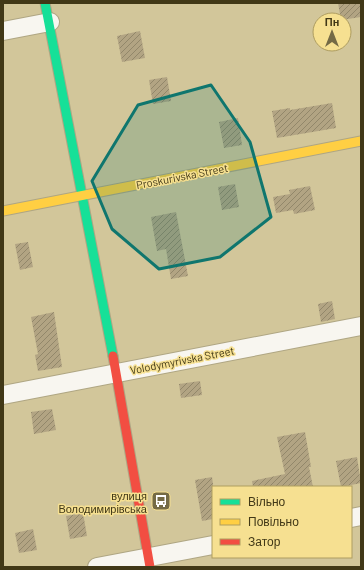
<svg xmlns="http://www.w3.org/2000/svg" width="364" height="570" viewBox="0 0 364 570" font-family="Barlow,sans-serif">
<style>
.building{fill:url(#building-hatch)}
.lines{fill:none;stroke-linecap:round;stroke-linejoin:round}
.street-casing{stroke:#afa683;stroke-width:20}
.fast-casing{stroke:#afa683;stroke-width:11}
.slow-casing{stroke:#afa683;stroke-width:11}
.jam-casing{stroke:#afa683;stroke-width:11}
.street{stroke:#f8f6f0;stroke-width:18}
.fast{stroke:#16e098;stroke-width:9}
.slow{stroke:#ffcf43;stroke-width:9}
.jam{stroke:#f24e42;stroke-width:9}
.marked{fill:#0f766e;fill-opacity:0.2;stroke:#0f766e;stroke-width:3;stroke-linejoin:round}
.labels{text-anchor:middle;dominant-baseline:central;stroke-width:3;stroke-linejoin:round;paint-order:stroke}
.street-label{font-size:11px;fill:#413817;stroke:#f6e091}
.poi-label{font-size:11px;fill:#413817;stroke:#f6e091;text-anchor:end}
</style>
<defs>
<pattern id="building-hatch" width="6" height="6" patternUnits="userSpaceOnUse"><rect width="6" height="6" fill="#b2a483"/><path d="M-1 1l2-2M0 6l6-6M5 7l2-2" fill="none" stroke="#92876a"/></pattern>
</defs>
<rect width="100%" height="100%" fill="#d2c69a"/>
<g class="building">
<path d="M338 3H361V17L341 20Z"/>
<path d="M140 31 145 58 122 62 117 36Z"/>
<path d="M167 77 171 101 153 104 149 80Z"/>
<path d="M332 103 336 128 277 138 272 111 290 108V110Z"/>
<path d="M238 118 242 145 224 148 219 122Z"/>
<path d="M235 184 239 207 222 210 218 187Z"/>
<path d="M310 186 315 210 294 214 293 210 276 213 273 197 290 194 289 190Z"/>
<path d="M176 212 188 276 171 279 166 249 157 251 151 217Z"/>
<path d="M28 242 33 267 20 270 15 244Z"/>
<path d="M332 301 335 319 321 322 318 304Z"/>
<path d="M54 312 62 367 38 371 35 355 38 354 31 317Z"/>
<path d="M200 381 202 395 181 398 179 384Z"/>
<path d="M52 409 56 430 34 434 31 412Z"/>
<path d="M305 432 311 467H309L313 487H253L252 481 285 474 277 437Z"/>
<path d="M357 457 361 483 341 487 336 461Z"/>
<path d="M212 477 213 484V519L202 521 195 480Z"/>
<path d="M83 513 87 536 70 539 66 516Z"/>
<path d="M33 529 37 550 19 553 15 533Z"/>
</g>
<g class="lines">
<defs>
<g id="street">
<path d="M3 31 50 22"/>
<path d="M3 395 361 326"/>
<path d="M351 518 361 516"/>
<path d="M97 567 213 545"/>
</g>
<path id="fast" d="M45 3 113 356"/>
<path id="slow" d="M3 211 361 141"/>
<path id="jam" d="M113 356 150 567"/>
</defs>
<use href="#street" class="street-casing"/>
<use href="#fast" class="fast-casing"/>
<use href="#slow" class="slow-casing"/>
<use href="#jam" class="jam-casing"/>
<use href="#street" class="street"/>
<use href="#fast" class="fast"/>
<use href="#slow" class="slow"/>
<use href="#jam" class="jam"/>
</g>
<path class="marked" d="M211 85 250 142 271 217 220 257 159 269 112 229 92 181 138 105Z"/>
<defs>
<symbol id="bus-square" viewBox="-11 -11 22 22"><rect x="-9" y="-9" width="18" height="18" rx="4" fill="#746a45" stroke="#f6e091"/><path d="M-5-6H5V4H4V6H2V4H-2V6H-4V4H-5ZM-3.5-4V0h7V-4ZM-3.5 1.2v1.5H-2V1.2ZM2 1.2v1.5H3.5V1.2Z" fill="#fff"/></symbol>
</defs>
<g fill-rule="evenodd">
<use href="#bus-square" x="150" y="490" width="22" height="22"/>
</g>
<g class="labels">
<g class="street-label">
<text transform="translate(182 176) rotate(-11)">Proskurivska Street</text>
<text transform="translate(182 360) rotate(-11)">Volodymyrivska Street</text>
</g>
<g class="poi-label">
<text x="147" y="495">вулиця<tspan x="147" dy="13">Володимирівська</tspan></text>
</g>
</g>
<rect width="364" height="570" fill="none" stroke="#413817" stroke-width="8"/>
<rect x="212" y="486" width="140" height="72" fill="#f6e091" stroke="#ae9d60"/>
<rect x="220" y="499" width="20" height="6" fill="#16e098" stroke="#ae9d60"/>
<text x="248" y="506" font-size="12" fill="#413817">Вільно</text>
<rect x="220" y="519" width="20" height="6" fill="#ffcf43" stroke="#ae9d60"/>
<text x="248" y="526" font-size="12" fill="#413817">Повільно</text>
<rect x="220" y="539" width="20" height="6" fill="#f24e42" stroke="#ae9d60"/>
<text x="248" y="546" font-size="12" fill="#413817">Затор</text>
<g transform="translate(332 32)"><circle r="19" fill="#f6e091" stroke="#ae9d60"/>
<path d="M0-3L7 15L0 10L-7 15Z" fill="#746a45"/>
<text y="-6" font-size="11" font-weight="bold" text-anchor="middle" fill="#413817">Пн</text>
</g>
</svg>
